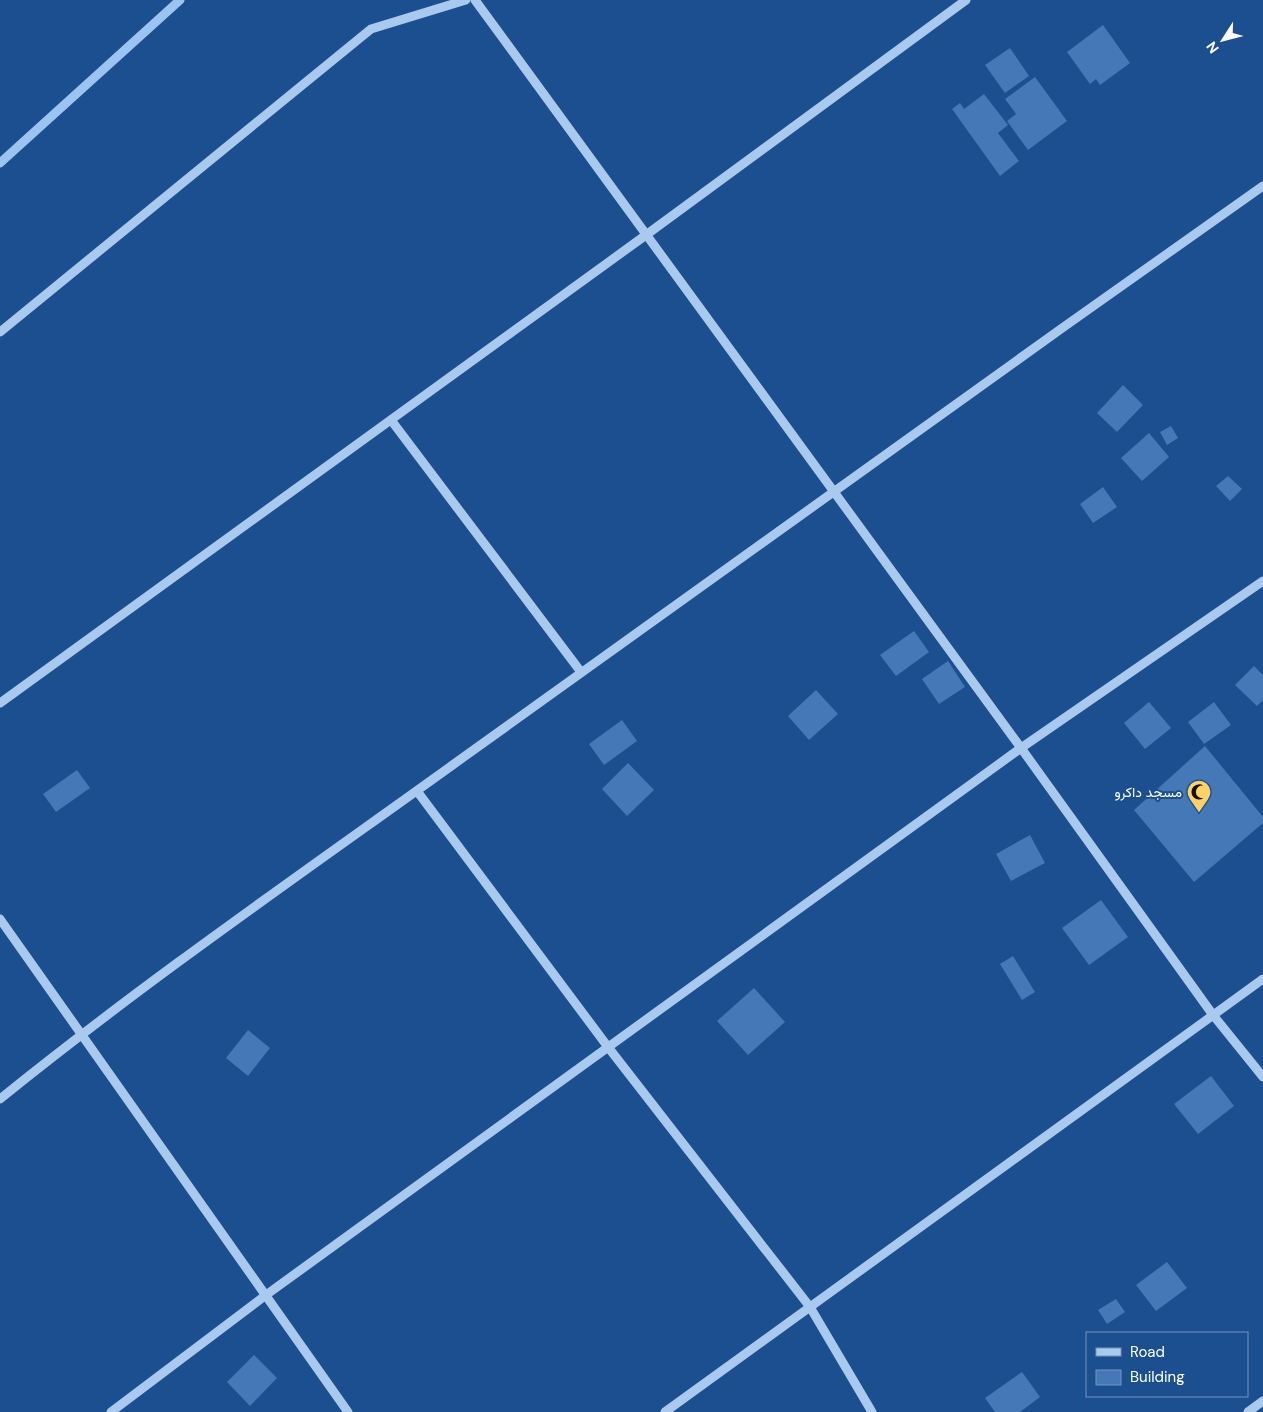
<svg xmlns="http://www.w3.org/2000/svg" width="1263" height="1412" viewBox="0 0 1263 1412" font-family="'DM Sans',Vazirmatn,sans-serif">
<style>
.lines{fill:none;stroke-linecap:round;stroke-linejoin:round}
.stream{stroke:#9cc4f0;stroke-width:9}
.building{fill:#4478b7}
.minor{stroke:#a9c9ee;stroke-width:9}
.labels{text-anchor:middle;dominant-baseline:central;stroke-width:4;stroke-linejoin:round;paint-order:stroke}
.poi-label{font-size:14px;fill:#fff;stroke:#1b4f8f;text-anchor:end}
</style>
<rect width="100%" height="100%" fill="#1b4f8f"/>
<g class="lines">
<path class="stream" d="M0 163 180 0"/>
</g>
<g class="building">
<path d="M1103 25 1130 63 1100 85 1096 79 1090 84 1067 52Z"/>
<path d="M1010 48 1029 76 1005 93 985 65Z"/>
<path d="M1035 77 1067 121 1028 150 1007 121 1016 114 1005 99Z"/>
<path d="M984 94 1008 125 998 133 1019 161 1000 176 952 109 960 103 964 109Z"/>
<path d="M1123 385 1143 405 1117 432 1097 413Z"/>
<path d="M1171 426 1178 438 1167 445 1160 432Z"/>
<path d="M1149 433 1169 457 1142 481 1121 458Z"/>
<path d="M1228 476 1242 489 1230 501 1216 486Z"/>
<path d="M1103 487 1117 507 1093 523 1080 504Z"/>
<path d="M914 631 929 652 896 676 880 655Z"/>
<path d="M948 661 965 687 939 704 922 679Z"/>
<path d="M1254 666 1263 675V700L1257 706 1235 685Z"/>
<path d="M816 690 838 714 809 740 788 716Z"/>
<path d="M1149 702 1171 728 1145 749 1124 723Z"/>
<path d="M1214 702 1231 725 1204 744 1188 722Z"/>
<path d="M622 720 637 741 604 765 589 744Z"/>
<path d="M1205 746 1263 817V823L1194 882 1134 810Z"/>
<path d="M628 763 654 790 627 816 602 789Z"/>
<path d="M77 770 90 788 56 812 43 794Z"/>
<path d="M1030 835 1045 863 1011 881 996 854Z"/>
<path d="M1101 900 1128 937 1089 965 1062 928Z"/>
<path d="M1013 956 1035 992 1022 1000 1000 964Z"/>
<path d="M754 988 785 1022 748 1055 717 1021Z"/>
<path d="M248 1030 270 1048 248 1076 226 1058Z"/>
<path d="M1211 1076 1234 1106 1198 1134 1174 1104Z"/>
<path d="M1167 1262 1187 1288 1156 1311 1136 1285Z"/>
<path d="M1116 1299 1125 1312 1107 1324 1098 1310Z"/>
<path d="M254 1355 277 1378 250 1406 227 1382Z"/>
<path d="M1022 1372 1040 1397 1020 1412H995L985 1398Z"/>
</g>
<g class="lines">
<g class="minor">
<path d="M475 0 1021 748 1213 1015 1263 1077"/>
<path d="M0 332 371 29 466 0"/>
<path d="M391 420 581 672"/>
<path d="M0 703 646 235 966 0"/>
<path d="M417 791 608 1047 810 1307 872 1412"/>
<path d="M0 919 348 1412"/>
<path d="M0 1099C146 981 301 874 454 764 722 570 992 377 1263 186"/>
<path d="M111 1412 266 1295 1021 748 1263 581"/>
<path d="M665 1412 1263 979"/>
<path d="M1248 1412 1263 1401"/>
</g>
</g>
<defs>
<symbol id="mosque-pin" viewBox="-11 -11 22 30"><path d="M0 17L-7.5 6A9.5 9.5 0 1 1 7.5 6Z" fill="#ffd166" stroke="#1b4f8f"/><path d="M3.5-4.9A6 6 0 1 0 3.5 4.9A5 5 0 1 1 3.5-4.9Z" fill="#111"/></symbol>
</defs>
<g fill-rule="evenodd">
<use href="#mosque-pin" x="1185" y="778" width="28" height="38"/>
</g>
<g class="labels">
<g class="poi-label">
<text x="1182" y="792">مسجد داكرو</text>
</g>
</g>
<rect x="1086" y="1332" width="162" height="65" fill="#1b4f8f" stroke="#7695bc"/>
<rect x="1096" y="1348" width="25" height="8" fill="#a9c9ee" stroke="#7695bc"/>
<text x="1130" y="1357" font-size="15" fill="#ffffff">Road</text>
<rect x="1096" y="1370" width="25" height="15" fill="#4478b7" stroke="#7695bc"/>
<text x="1130" y="1382" font-size="15" fill="#ffffff">Building</text>
<g transform="translate(1223 40) rotate(234)" stroke="#1b4f8f" stroke-width="4" paint-order="stroke">
<path d="M0-4L9 19L0 12L-9 19Z" fill="#ffffff"/>
<text y="-8" font-size="14" font-weight="bold" text-anchor="middle" fill="#ffffff">N</text>
</g>
</svg>
